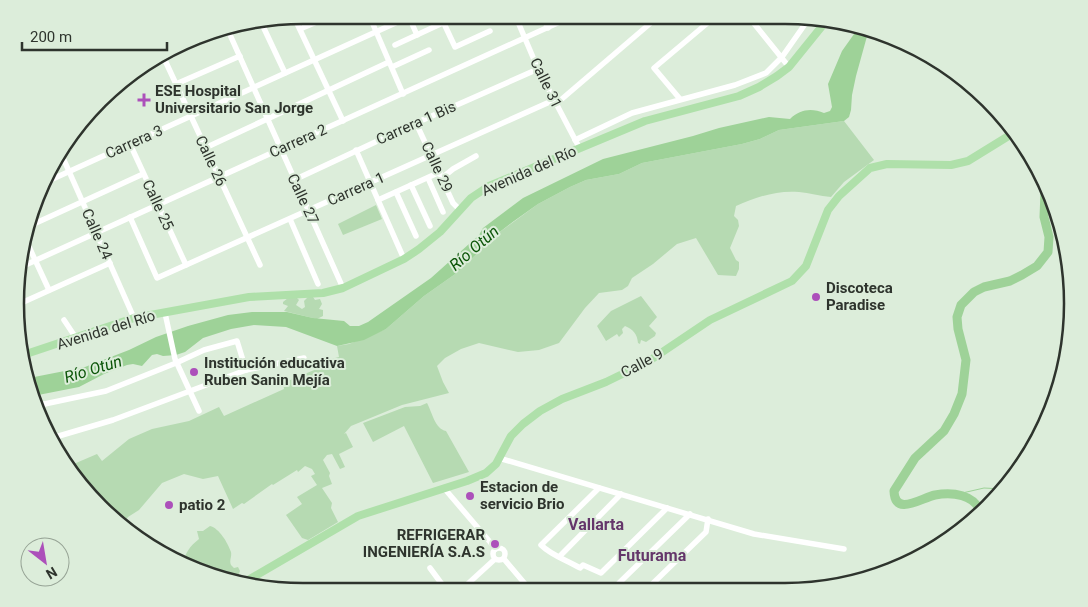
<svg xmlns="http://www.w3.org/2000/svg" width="1088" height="607" viewBox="0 0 1088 607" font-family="Roboto,sans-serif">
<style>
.green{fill:#b6dab2}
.water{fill:#9ed298}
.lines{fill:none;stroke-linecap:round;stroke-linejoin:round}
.stream{stroke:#9ed298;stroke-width:1}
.river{stroke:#9ed298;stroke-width:9}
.minor{stroke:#fff;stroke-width:5.5}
.major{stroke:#afe0aa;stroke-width:8}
.poi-dot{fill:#ac50ba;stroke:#dcedda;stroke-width:2}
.labels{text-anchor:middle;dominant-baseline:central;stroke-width:4;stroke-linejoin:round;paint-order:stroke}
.street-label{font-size:15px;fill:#2e342d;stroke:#dcedda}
.poi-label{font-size:15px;font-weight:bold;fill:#2e342d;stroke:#dcedda;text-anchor:start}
.water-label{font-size:16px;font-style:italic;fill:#0b5508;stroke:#dcedda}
.neighbourhood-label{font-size:16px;font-weight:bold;fill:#64366a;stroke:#dcedda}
.rim{fill:none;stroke:#2e342d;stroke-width:2.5}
</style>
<rect width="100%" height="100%" fill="#dcedda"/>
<g class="green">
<path d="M844 121 874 160 844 182 831 197C820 196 809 193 799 192 777 190 756 197 736 206L734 216 738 220 739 226 730 248 736 260 739 262V269L736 276 718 275 696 238 677 244 653 264 632 278 628 286 622 290 599 293 585 308 559 343 539 350 518 352 479 343 461 349 445 358 437 366 443 382 449 393 402 405 351 426 344 434 346 433 353 447 339 454 345 467 340 469 332 454 327 455 323 460 330 473 329 476 332 484 322 488 332 503 331 508 338 522 308 540 302 538 286 515 302 504 297 497 317 485 311 476 315 474 312 469 305 466 298 472 297 470 273 485 272 484 244 504 242 503 233 509 218 476 203 479 184 474 162 483 139 510 128 517 123 524 86 494 69 466 97 454 102 461 129 439 152 429 189 421 219 407 224 416 284 389 283 383 319 368V362L339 357 337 346 349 344 386 329 424 296 458 272 497 234 538 204 570 187 586 180 619 174 642 163 742 144 760 139 779 130Z"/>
<path d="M376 205 382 219 343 235 338 224Z"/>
<path d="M641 296 657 317 649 326 656 333 655 336 646 342 641 340 640 344 638 343C637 334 634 330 625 326L622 329 623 333 619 337 617 334 606 341 597 326 611 311Z"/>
<path d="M308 297H313L315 300 320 299 322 304 319 309 323 310V316L317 319 284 311 288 306 283 304V302L288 298H297L299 300 296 305 302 309 305 307 304 301Z"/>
<path d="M427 403C432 412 435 429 446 431L469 472 433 483 404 426 373 442 363 423 405 407 420 406Z"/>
<path d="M210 526C219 528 228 543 231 552 232 557 229 560 231 565L234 568 238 567 240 571 238 576 232 581 211 577 183 564C185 553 190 546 199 539L197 531H203Z"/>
</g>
<path class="water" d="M859 27 869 29 856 76 852 95 851 110 849 117 844 121 779 130 760 139 742 144 642 163 619 174 586 180 570 187 538 204 514 221 497 234 458 272 424 296 386 329 364 340 337 346 286 327 254 325 231 329 203 338 185 352 176 355 163 356 157 354 152 355 142 366 133 364 127 365 104 374 79 387 33 396 29 378 85 367 129 350 156 337 188 326 228 315 252 312H287L313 318 344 321 350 326H359L368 322 431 278 479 235 483 228 523 198 603 159 693 136 719 128 769 117 790 119C800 109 812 108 824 113L830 111 832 107 828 84 842 51Z"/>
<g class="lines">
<path class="stream" d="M958 494 984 488 1003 489"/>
<path class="river" d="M981 513C975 494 952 492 935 495 921 498 895 517 894 491L915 458 944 431 954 414 962 394 966 360 958 329 957 317 961 305 974 292 984 287 1010 281 1022 275 1037 266 1048 252 1049 237 1044 217 1045 192"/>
<g class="minor">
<path d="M369 15 403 94"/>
<path d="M440 15 455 47 490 31"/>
<path d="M515 15 538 69 580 149"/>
<path d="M542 15 548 28"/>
<path d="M748 16 789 67"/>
<path d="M294 17 343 121"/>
<path d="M409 17 417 35"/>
<path d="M261 22 285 73"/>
<path d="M227 28 343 288"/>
<path d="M300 29 333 15"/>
<path d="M395 45 460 15"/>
<path d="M163 56 260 265"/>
<path d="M392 67 429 50"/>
<path d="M176 84 240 56"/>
<path d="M680 99 654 68 717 15"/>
<path d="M556 104 660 15"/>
<path d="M416 123 453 203 460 210"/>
<path d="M575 140 632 113 735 85 766 73 782 57 810 17"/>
<path d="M130 144 186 265"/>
<path d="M205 148 389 62"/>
<path d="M356 150 404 259"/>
<path d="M60 151 134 318"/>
<path d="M428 178 443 212"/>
<path d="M442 178 453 169 476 156"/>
<path d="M294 180 416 123 538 69"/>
<path d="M46 182 413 15"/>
<path d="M411 185 430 226"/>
<path d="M396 192 416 236"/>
<path d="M378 200 440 172"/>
<path d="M130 217 157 278 554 100"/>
<path d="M290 219 318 284"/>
<path d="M25 228 143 174"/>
<path d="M24 236 49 290"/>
<path d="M21 267 575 15"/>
<path d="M18 303 19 304 110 263"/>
<path d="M165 313 175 359 199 411"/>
<path d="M64 320 76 338"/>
<path d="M35 406 106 391 176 363 204 350 237 341 246 370"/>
<path d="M52 438 113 420 246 370 304 358"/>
<path d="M499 458 754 534 844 549"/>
<path d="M444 488 496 549"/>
<path d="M599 488 541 545C552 556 567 560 580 568L583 565 601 573 667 508"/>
<circle cx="499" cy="554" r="6"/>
<path d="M560 556 621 494"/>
<path d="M504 559 531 591"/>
<path d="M430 568 447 591"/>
<path d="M619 583 690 514"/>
<path d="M646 590 706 532 708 519"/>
<path d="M460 591 495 559"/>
</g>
<g class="major">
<path d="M192 40 216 29"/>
<path d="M23 355 134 318 249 297 323 293 343 288 404 259 419 249 440 232 471 198 489 186 645 121 739 96 759 87 777 76 789 67 827 20"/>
<path d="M243 583 358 516 467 481 486 473 496 464 511 436 523 424 540 411 562 399 606 382 649 361 710 320 792 281 806 266 828 210 839 196 870 168 887 164 951 165 968 161 1015 132"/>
</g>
</g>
<g class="poi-dot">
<path d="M141.5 92.5h5v5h5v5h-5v5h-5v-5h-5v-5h5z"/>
<circle cx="816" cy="297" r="5"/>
<circle cx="194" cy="372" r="5"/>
<circle cx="470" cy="496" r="5"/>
<circle cx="169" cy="505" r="5"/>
<circle cx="495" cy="544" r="5"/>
</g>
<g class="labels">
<g class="street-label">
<text transform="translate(546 83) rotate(64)">Calle 31</text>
<text transform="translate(416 123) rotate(-24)">Carrera 1 Bis</text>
<text transform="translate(298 141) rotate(-24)">Carrera 2</text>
<text transform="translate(134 142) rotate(-24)">Carrera 3</text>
<text transform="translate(211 161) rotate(65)">Calle 26</text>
<text transform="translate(437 167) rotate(65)">Calle 29</text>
<text transform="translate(529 171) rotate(-24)">Avenida del Río</text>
<text transform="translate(356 189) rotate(-24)">Carrera 1</text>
<text transform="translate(303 199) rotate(65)">Calle 27</text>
<text transform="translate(158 205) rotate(65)">Calle 25</text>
<text transform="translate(97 234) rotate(66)">Calle 24</text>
<text transform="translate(106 330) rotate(-17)">Avenida del Río</text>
<text transform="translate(642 363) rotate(-28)">Calle 9</text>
</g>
<g class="poi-label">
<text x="155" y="91">ESE Hospital<tspan x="155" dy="17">Universitario San Jorge</tspan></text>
<text x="826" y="288">Discoteca<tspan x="826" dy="17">Paradise</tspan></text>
<text x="204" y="363">Institución educativa<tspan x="204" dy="17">Ruben Sanin Mejía</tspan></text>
<text x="480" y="487">Estacion de<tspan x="480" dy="17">servicio Brio</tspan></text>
<text x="179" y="505">patio 2</text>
<text x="485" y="535" text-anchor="end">REFRIGERAR<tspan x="485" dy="17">INGENIERÍA S.A.S</tspan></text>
</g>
<g class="water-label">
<text transform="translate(474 248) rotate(-41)">Río Otún</text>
<text transform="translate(93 369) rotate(-17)">Río Otún</text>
</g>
<g class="neighbourhood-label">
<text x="596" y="524">Vallarta</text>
<text x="652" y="555">Futurama</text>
</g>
</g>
<path d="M0 0H1088V607H0ZM303 24H785A279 279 0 0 1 1064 303V304A279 279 0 0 1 785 583H303A279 279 0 0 1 24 304V303A279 279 0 0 1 303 24Z" fill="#dcedda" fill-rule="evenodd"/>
<path class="rim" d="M303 24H785A279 279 0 0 1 1064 303V304A279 279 0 0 1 785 583H303A279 279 0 0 1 24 304V303A279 279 0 0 1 303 24Z"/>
<g transform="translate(45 562) rotate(149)"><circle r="24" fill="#dcedda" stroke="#96a395"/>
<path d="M0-4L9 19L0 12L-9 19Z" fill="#ac50ba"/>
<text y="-8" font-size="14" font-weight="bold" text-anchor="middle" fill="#2e342d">N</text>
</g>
<path d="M22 42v8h145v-8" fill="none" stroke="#2e342d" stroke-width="2.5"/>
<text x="30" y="42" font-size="15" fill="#2e342d" stroke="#dcedda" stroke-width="4" paint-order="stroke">200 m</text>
</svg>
